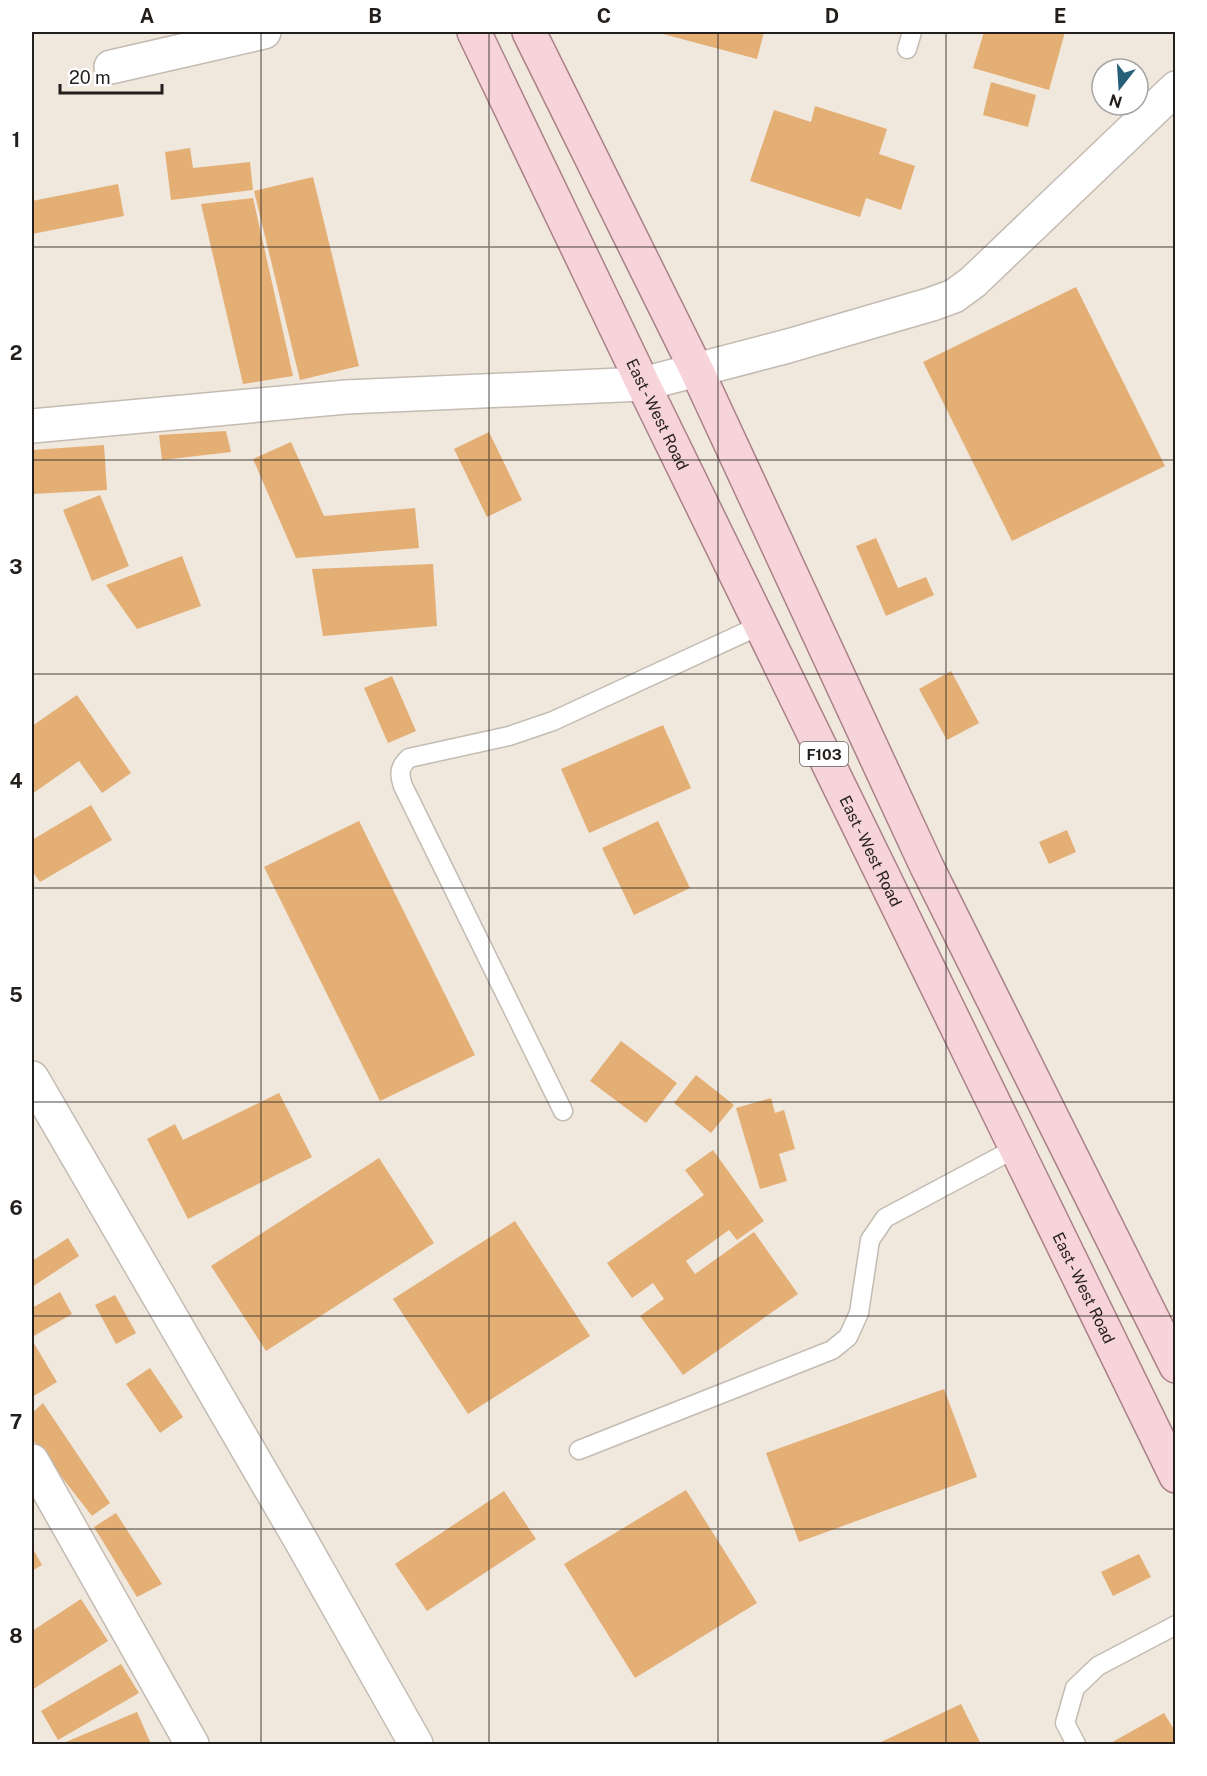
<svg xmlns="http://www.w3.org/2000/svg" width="1207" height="1776" viewBox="0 0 1207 1776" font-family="'Public Sans',sans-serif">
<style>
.building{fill:#e4af75}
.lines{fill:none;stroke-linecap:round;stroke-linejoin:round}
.lane-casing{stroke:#c4bbb2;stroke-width:21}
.street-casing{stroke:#c4bbb2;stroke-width:36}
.primary-casing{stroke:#a98287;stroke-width:36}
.lane{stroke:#fff;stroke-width:18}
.street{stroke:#fff;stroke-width:33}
.primary{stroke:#f7d4d9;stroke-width:33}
.grid{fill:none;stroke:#231f1c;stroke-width:1.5;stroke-opacity:0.55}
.labels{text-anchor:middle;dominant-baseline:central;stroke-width:4.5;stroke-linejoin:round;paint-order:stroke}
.shield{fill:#fff;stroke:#656260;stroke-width:1.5}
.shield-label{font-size:15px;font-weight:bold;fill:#231f1c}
.street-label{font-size:16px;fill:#231f1c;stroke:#fff}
.neatline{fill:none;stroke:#231f1c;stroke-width:2}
.grid-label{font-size:20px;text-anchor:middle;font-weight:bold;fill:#231f1c}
</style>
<rect width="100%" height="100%" fill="#f0e7dd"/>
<g class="building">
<path d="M663 32H764L757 59 663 34Z"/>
<path d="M984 32H1065L1049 90 973 68Z"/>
<path d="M991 82 1036 95 1028 127 983 115Z"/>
<path d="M815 106 887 129 879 154 915 166 901 210 866 198 860 217 750 181 774 110 811 122Z"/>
<path d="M190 148 193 168 250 162 253 190 171 200 165 152Z"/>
<path d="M313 177 359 366 300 380 254 191Z"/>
<path d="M118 184 124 216 32 234V201Z"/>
<path d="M253 198 293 376 243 384 201 204Z"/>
<path d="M1076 287 1165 466 1012 541 923 362Z"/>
<path d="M226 431 231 452 162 460 159 435Z"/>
<path d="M489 432 522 500 487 517 454 449Z"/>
<path d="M291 442 324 516 415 508 419 548 296 558 253 459Z"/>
<path d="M104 445 107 490 32 494V450Z"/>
<path d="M100 495 129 566 92 581 63 510Z"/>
<path d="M876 538 898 588 926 577 934 595 886 616 856 546Z"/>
<path d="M182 556 201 606 137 629 106 585Z"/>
<path d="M433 564 437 626 323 636 312 569Z"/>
<path d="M951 671 979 723 947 740 919 689Z"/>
<path d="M392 676 416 731 388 743 364 688Z"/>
<path d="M77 695 131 773 102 793 79 761 32 794V726Z"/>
<path d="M663 725 691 788 589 833 561 769Z"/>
<path d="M91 805 112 840 40 882 32 871V840Z"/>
<path d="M359 821 475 1055 380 1101 264 867Z"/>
<path d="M658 821 690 888 634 915 602 848Z"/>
<path d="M1067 830 1076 852 1049 864 1039 842Z"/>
<path d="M621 1041 677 1083 646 1123 590 1081Z"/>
<path d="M696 1075 734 1105 711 1133 674 1103Z"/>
<path d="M279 1093 312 1157 188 1219 147 1139 175 1124 183 1140Z"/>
<path d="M771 1098 775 1113 784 1110 795 1149 779 1154 787 1181 760 1189 736 1108Z"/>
<path d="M713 1150 764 1221 737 1240 729 1230 686 1261 695 1274 754 1232 798 1294 683 1375 640 1316 664 1299 653 1283 632 1298 607 1263 704 1195 685 1170Z"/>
<path d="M379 1158 434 1243 266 1351 211 1266Z"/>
<path d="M515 1221 590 1336 468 1414 393 1299Z"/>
<path d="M68 1238 79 1256 32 1287V1261Z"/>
<path d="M60 1292 72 1314 32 1337V1308Z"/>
<path d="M115 1295 136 1333 116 1344 95 1305Z"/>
<path d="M32 1340 57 1382 32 1397Z"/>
<path d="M150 1368 183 1417 160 1433 126 1384Z"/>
<path d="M944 1389 977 1477 799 1542 766 1453Z"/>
<path d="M43 1403 110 1503 92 1516 32 1439V1413Z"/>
<path d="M686 1490 757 1603 635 1678 564 1564Z"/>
<path d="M504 1491 536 1539 427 1611 395 1564Z"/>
<path d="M116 1513 162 1584 137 1597 94 1527Z"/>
<path d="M32 1547 42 1565 32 1571Z"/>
<path d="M1139 1554 1151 1577 1113 1596 1101 1572Z"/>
<path d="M81 1599 108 1641 32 1690V1631Z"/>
<path d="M121 1664 139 1693 58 1740 41 1711Z"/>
<path d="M961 1704 981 1744H877Z"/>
<path d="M137 1712 151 1744H61Z"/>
<path d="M1164 1713 1176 1733V1744H1109Z"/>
</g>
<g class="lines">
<defs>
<g id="lane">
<path d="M907 49 912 32"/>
<path d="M563 1111 403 786C399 774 399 767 409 758L509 736 553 721 761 625"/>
<path d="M579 1450 832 1350 848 1337 859 1313 870 1240 885 1218 1016 1148"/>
<path d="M1076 1744 1065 1723 1075 1688 1098 1666 1176 1625"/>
</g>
<g id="street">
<path d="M111 67 264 32"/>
<path d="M32 426 346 397 643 384 788 346 932 304 954 296 973 282 1176 88"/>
<path d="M32 1078 300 1539 416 1744"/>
<path d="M32 1461 192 1744"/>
</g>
<g id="primary">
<path id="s1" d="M474 32 643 384 1176 1476"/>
<path d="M529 32 696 369 927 867 1176 1366"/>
</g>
</defs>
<use href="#lane" class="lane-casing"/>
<use href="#street" class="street-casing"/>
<use href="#primary" class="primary-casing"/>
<use href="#lane" class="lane"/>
<use href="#street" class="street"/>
<use href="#primary" class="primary"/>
</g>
<path class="grid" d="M261 32V1744M489 32V1744M718 32V1744M946 32V1744M32 247H1176M32 460H1176M32 674H1176M32 888H1176M32 1102H1176M32 1316H1176M32 1529H1176"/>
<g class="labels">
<rect class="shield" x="800" y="742" width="48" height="24" rx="4.5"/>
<g class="shield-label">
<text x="824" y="754">F103</text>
</g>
<g class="street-label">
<text stroke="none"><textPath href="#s1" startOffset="424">East - West Road</textPath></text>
<text stroke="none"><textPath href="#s1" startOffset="910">East - West Road</textPath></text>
<text stroke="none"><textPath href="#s1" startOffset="1396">East - West Road</textPath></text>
</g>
</g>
<rect width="1207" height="1776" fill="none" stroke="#ffffff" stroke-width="66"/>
<g transform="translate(1120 87) rotate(197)"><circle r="28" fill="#ffffff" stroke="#a7a5a4" stroke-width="1.5"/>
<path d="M0-4.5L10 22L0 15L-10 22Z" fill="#275e78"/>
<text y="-9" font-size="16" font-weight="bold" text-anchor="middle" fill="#231f1c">N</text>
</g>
<path d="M60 84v9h102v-9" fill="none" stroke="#231f1c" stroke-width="3"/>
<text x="69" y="84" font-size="18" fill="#231f1c" stroke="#ffffff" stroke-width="4.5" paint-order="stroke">20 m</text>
<rect x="33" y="33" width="1141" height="1710" class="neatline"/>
<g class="grid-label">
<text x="147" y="23">A</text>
<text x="375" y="23">B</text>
<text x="604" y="23">C</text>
<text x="832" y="23">D</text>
<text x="1060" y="23">E</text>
<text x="16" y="147">1</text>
<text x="16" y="360">2</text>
<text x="16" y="574">3</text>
<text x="16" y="788">4</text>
<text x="16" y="1002">5</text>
<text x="16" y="1215">6</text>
<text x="16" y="1429">7</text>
<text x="16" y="1643">8</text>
</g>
</svg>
